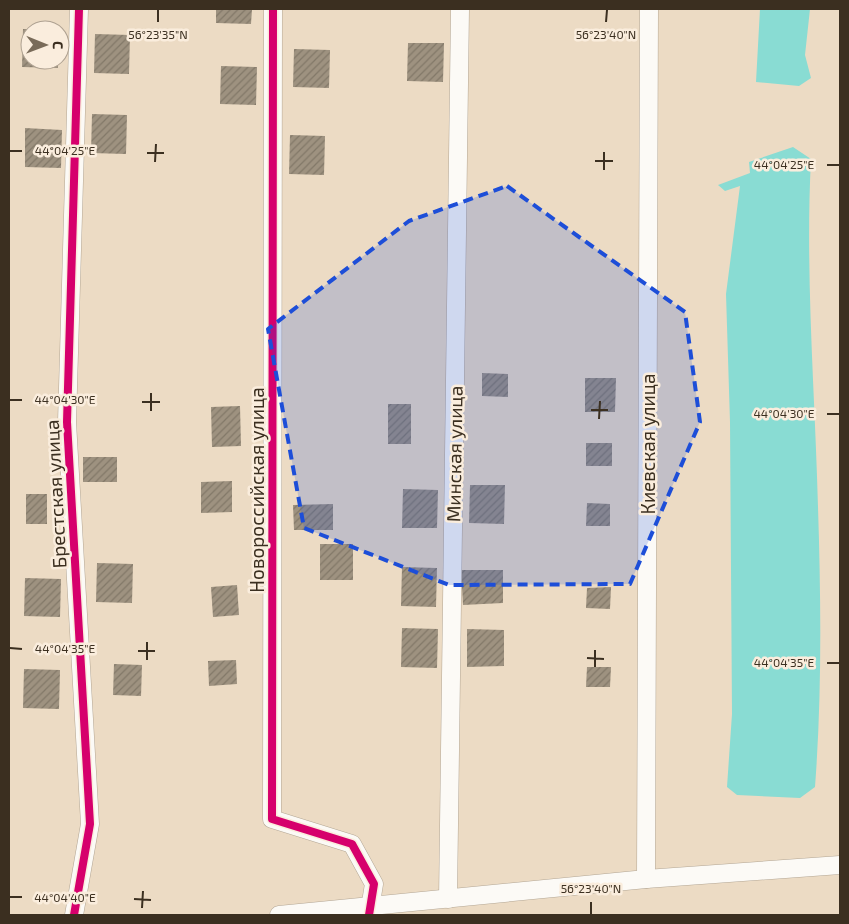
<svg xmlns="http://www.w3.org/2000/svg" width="849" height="924" viewBox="0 0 849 924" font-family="'Exo 2',sans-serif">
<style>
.water{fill:#89dcd3}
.building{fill:url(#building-hatch)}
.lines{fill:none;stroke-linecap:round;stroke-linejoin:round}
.street-casing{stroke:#b3a694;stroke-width:19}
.street{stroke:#fcfaf6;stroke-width:18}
.cycleway-casing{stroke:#faeddd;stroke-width:11}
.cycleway{stroke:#d6006c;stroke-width:8}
.marked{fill:#1d4ed8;fill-opacity:0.2;stroke:#1d4ed8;stroke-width:4;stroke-dasharray:10 6;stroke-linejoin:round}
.ticks{fill:none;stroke:#3b2f20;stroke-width:2}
.labels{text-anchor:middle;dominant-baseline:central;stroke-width:5;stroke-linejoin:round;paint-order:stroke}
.street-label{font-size:19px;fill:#3b2f20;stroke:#faeddd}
.ticks-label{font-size:12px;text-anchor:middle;fill:#3b2f20;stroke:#faeddd;stroke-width:5;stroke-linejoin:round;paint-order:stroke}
</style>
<defs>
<pattern id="building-hatch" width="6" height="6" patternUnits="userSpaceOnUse" patternTransform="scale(1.25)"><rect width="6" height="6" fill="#9e9280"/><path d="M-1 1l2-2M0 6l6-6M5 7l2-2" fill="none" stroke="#827868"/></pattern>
</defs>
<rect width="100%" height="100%" fill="#ecdbc4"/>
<g class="water">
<path d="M760 9H810L805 55 811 78 799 86 756 82Z"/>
<path d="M793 147 811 159C805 275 815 391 818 507 821 600 822 694 815 787L800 798 737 795 727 787 732 714 730 422 726 294 740 186 725 191 718 185 750 173 749 162Z"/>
</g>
<g class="building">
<path d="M216 9H252L251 24 216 23Z"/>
<path d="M23 29H30V60H58V68L22 67Z"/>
<path d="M95 34 130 35 129 74 94 73Z"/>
<path d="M408 43H444L443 82 407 81Z"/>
<path d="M294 49 330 50 329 88 293 87Z"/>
<path d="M221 66 257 67 256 105 220 104Z"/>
<path d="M92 114 127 115 126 154 91 153Z"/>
<path d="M25 128 62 130 61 168 25 167Z"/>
<path d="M290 135 325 136 324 175 289 174Z"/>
<path d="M482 373 508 374V397L482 396Z"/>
<path d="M585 378H616L615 412H585Z"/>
<rect x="388" y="404" width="23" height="40"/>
<path d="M240 406 241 446 212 447 211 407Z"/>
<rect x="586" y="443" width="26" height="23"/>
<rect x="83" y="457" width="34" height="25"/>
<path d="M232 481V512L201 513V482Z"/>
<path d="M470 485H505L504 524 469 523Z"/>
<path d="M403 489 438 490 437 528H402Z"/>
<rect x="26" y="494" width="21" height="30"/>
<path d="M587 503 610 504V526H586Z"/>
<path d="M333 504V530H294L293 505Z"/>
<rect x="320" y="544" width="33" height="36"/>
<path d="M97 563 133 564 132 603 96 602Z"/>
<path d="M402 567 437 568 436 607 401 606Z"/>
<path d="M461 570H503V603L463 605Z"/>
<path d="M25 578 61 579 60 617 24 616Z"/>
<path d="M237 585 239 615 213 617 211 587Z"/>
<path d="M611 587 610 609 586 608 587 588Z"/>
<path d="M402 628 438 629 437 668 401 667Z"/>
<path d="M467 629 504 630V666L467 667Z"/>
<path d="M236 660 237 684 209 686 208 661Z"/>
<path d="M114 664 142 665 141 696 113 695Z"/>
<path d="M587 667H611L610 687H586Z"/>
<path d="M24 669 60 670 59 709 23 708Z"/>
</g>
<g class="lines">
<defs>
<g id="street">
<path d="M273 9 272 819 352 844 374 884 369 915"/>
<path d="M646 879 649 9"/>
<path d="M448 899 460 9"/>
<path d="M74 915 90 824 67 422 79 9"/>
<path d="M279 915 646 879 840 865"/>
</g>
</defs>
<use href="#street" class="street-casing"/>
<use href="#street" class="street"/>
<defs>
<g id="cycleway">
<path d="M273 9 272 819 352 844 374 884 369 915"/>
<path d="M74 915 90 824 67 422 79 9"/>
</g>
</defs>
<use href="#cycleway" class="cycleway-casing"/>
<use href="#cycleway" class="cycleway"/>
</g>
<path class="marked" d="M507 186 685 312 700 422 630 584 449 585 304 528 268 329 409 221Z"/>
<path class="ticks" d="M158 22V10M606 22 607 10M10 151H22M147 153H164M595 161H613M155 162 156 144M827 165H839M604 170V152M10 400H22M142 402H160M591 410H608M151 411V393M827 414H839M599 419 600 401M10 648 22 649M138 651H155M587 658 604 659M147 660V642M827 663H839M595 667V650M10 897H22M134 899 151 900M142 908 143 891M591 914V902"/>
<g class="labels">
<g class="street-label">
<text transform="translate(647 444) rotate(-90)">Киевская улица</text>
<text transform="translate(454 454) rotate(-89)">Минская улица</text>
<text transform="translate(256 490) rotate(-90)">Новороссийская улица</text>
<text transform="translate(55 494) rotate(-93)">Брестская улица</text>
</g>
</g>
<g class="ticks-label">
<text x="158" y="39">56°23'35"N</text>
<text x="606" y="39">56°23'40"N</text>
<text x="65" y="155">44°04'25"E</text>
<text x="784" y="169">44°04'25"E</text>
<text x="65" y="404">44°04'30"E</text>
<text x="784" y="418">44°04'30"E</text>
<text x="65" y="653">44°04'35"E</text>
<text x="784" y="667">44°04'35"E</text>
<text x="591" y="893">56°23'40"N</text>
<text x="65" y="902">44°04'40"E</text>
</g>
<rect width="849" height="924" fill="none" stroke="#3b2f20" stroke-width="20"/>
<g transform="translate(45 45) rotate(91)"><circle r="24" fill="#faeddd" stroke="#aea191"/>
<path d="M0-4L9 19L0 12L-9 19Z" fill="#796b59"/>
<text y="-8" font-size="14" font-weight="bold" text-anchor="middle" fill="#3b2f20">С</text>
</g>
</svg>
